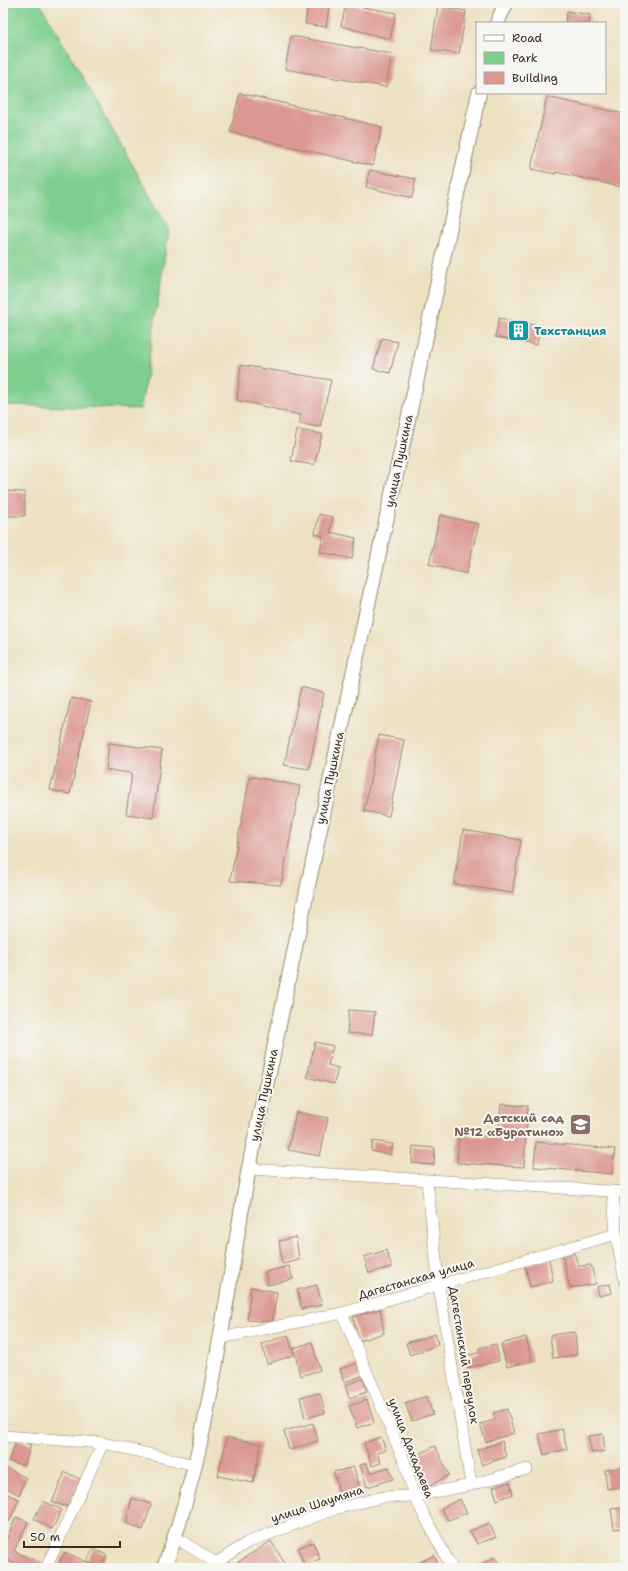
<svg xmlns="http://www.w3.org/2000/svg" width="628" height="1571" viewBox="0 0 628 1571" font-family="'Shantell Sans',sans-serif">
<style>
.green{fill:#7ece8e;stroke:#5c7c56}
.building{fill:#db9893}
.lines{fill:none;stroke-linecap:round;stroke-linejoin:round}
.minor-casing{stroke:#948670;stroke-width:12}
.tertiary-casing{stroke:#948670;stroke-width:16}
.minor{stroke:#fff;stroke-width:11}
.tertiary{stroke:#fff;stroke-width:14}
.labels{text-anchor:middle;dominant-baseline:central;stroke-width:4;stroke-linejoin:round;paint-order:stroke}
.culture-label{font-size:12px;font-weight:bold;fill:#0d838f;stroke:#f6f6f2;text-anchor:start}
.street-label{font-size:12px;fill:#3b2a1e;stroke:#f6f6f2}
.education-label{font-size:12px;font-weight:bold;fill:#785e54;stroke:#f6f6f2;text-anchor:end}
</style>
<rect width="100%" height="100%" fill="#f6f6f2"/>
<filter id="ink" filterUnits="userSpaceOnUse"><feTurbulence type="fractalNoise" baseFrequency=".025" numOctaves="2"/><feDisplacementMap in="SourceGraphic" scale="8" xChannelSelector="R" yChannelSelector="G"/><feConvolveMatrix kernelMatrix="1 2 1 2 8 2 1 2 1" color-interpolation-filters="sRGB"/></filter>
<filter id="wash" filterUnits="userSpaceOnUse"><feTurbulence type="fractalNoise" baseFrequency=".012" numOctaves="4" result="noise"/><feDisplacementMap in="SourceGraphic" scale="16" xChannelSelector="R" yChannelSelector="G"/><feGaussianBlur stdDeviation="0.9" result="paint"/><feColorMatrix in="noise" values="0 0 0 0 0 0 0 0 0 0 0 0 0 0 0 0 0 1.4 0 .05"/><feComposite in="paint" operator="in"/></filter>
<g filter="url(#wash)">
<rect width="100%" height="100%" fill="#ede1c2"/>
<path class="green" d="M3 3H40L169 229 141 409 3 405Z"/>
<g id="blocks">
<g class="building">
<path d="M308 4 329 7 326 27 305 24Z"/>
<path d="M346 4 396 13 390 39 341 26Z"/>
<path d="M438 6 466 11 459 54 431 50Z"/>
<path d="M567 11 590 15 589 23H565Z"/>
<path d="M291 36 392 54 386 87 285 69Z"/>
<path d="M240 93 382 127 373 166 230 132Z"/>
<path d="M547 97 625 114V188L556 172V174L531 169Z"/>
<path d="M370 170 416 179 412 198 366 187Z"/>
<path d="M499 318 540 326 537 345 495 337Z"/>
<path d="M382 338 398 342 390 373 373 369Z"/>
<path d="M241 365 331 380 320 427 300 424V415L237 400Z"/>
<path d="M297 430 322 434 314 465 291 461Z"/>
<path d="M3 491 25 492V516H3Z"/>
<path d="M319 514 333 517 330 532 356 538 352 559 320 552 323 536 315 534Z"/>
<path d="M440 515 479 524 466 574 429 564Z"/>
<path d="M301 687 324 693 309 769 284 765Z"/>
<path d="M71 698 91 702 70 794 50 790Z"/>
<path d="M379 735 404 740 389 816 364 811Z"/>
<path d="M109 743 162 750 153 818 126 814 132 773 106 770Z"/>
<path d="M250 776 300 786 281 885 230 881Z"/>
<path d="M463 830 521 840 512 893 454 884Z"/>
<path d="M349 1010 375 1012 372 1035 347 1033Z"/>
<path d="M315 1042 333 1046 328 1065 338 1068 334 1084 307 1077Z"/>
<path d="M501 1104 528 1106 524 1167 457 1163 459 1135 498 1137Z"/>
<path d="M296 1112 328 1118 320 1156 288 1150Z"/>
<path d="M373 1141 393 1144 391 1155 371 1151Z"/>
<path d="M536 1142 615 1149 612 1174 534 1167Z"/>
<path d="M413 1146 435 1148 434 1165 412 1163Z"/>
<path d="M296 1237 299 1260 282 1264 279 1241Z"/>
<path d="M386 1250 392 1267 369 1273 364 1257Z"/>
<path d="M574 1253 579 1266 591 1265 596 1284 570 1288 562 1255Z"/>
<path d="M549 1259 553 1281 530 1287 525 1265Z"/>
<path d="M289 1266 293 1279 268 1285 265 1272Z"/>
<path d="M610 1284 612 1293 599 1296 597 1287Z"/>
<path d="M317 1285 322 1305 302 1309 297 1290Z"/>
<path d="M251 1287 277 1292 272 1322 247 1320Z"/>
<path d="M380 1309 384 1333 359 1341 353 1317Z"/>
<path d="M575 1332 577 1355 553 1358 550 1335Z"/>
<path d="M435 1334 438 1345 410 1355 406 1343Z"/>
<path d="M288 1335 294 1355 267 1364 262 1344Z"/>
<path d="M526 1337 532 1361 507 1367 501 1344Z"/>
<path d="M312 1342 320 1370 300 1376 294 1348Z"/>
<path d="M496 1344 499 1361 467 1368 464 1356 479 1353V1348Z"/>
<path d="M359 1363 363 1376 344 1382 340 1369Z"/>
<path d="M363 1379 367 1392 349 1398 345 1385Z"/>
<path d="M320 1393 325 1413 305 1418 300 1397Z"/>
<path d="M426 1396 433 1414 412 1421 405 1403Z"/>
<path d="M367 1400 374 1422 357 1428 349 1406Z"/>
<path d="M507 1409 514 1433 486 1442 480 1424 495 1420 493 1413Z"/>
<path d="M313 1423 318 1441 289 1450 284 1431Z"/>
<path d="M562 1429 567 1449 544 1455 539 1434Z"/>
<path d="M603 1434 605 1451 592 1453 588 1436Z"/>
<path d="M227 1437 261 1444 253 1483 218 1476Z"/>
<path d="M381 1437 386 1450 377 1453 381 1463 372 1466 364 1443Z"/>
<path d="M17 1440 31 1445 24 1466 8 1461Z"/>
<path d="M502 1441 506 1457 482 1465 477 1450Z"/>
<path d="M435 1446 449 1475 426 1488 412 1458Z"/>
<path d="M367 1463 370 1473 389 1467 393 1479 367 1487 360 1465Z"/>
<path d="M625 1466V1486L607 1489 605 1470Z"/>
<path d="M354 1467 360 1491 340 1496 334 1472Z"/>
<path d="M7 1468 26 1478 19 1495 3 1486V1476Z"/>
<path d="M65 1472 80 1479 68 1507 52 1502Z"/>
<path d="M510 1482 513 1494 497 1500 493 1487Z"/>
<path d="M3 1492 19 1499 9 1522 3 1520Z"/>
<path d="M132 1498 151 1504 143 1530 126 1523Z"/>
<path d="M460 1499 467 1513 448 1520 441 1508Z"/>
<path d="M43 1501 62 1510 52 1529 34 1519Z"/>
<path d="M625 1508V1528L614 1529 611 1509Z"/>
<path d="M16 1517 28 1522 14 1551 41 1563 39 1568H23L3 1558V1547Z"/>
<path d="M489 1523 496 1537 477 1544 470 1531Z"/>
<path d="M271 1541 285 1564 278 1568H233L232 1566Z"/>
<path d="M313 1542 320 1559 304 1565 298 1548Z"/>
<path d="M93 1549 107 1555 101 1567 87 1561Z"/>
<path d="M65 1552 89 1563 87 1568H57Z"/>
<path d="M434 1555 440 1568H409Z"/>
<path d="M495 1557 501 1568H473Z"/>
</g>
</g>
</g>
<g filter="url(#ink)">
<use href="#blocks" fill-opacity="0" stroke="#948670" stroke-width="1"/>
<g class="lines">
<defs>
<g id="minor">
<path d="M249 1169 625 1192"/>
<path d="M427 1181 439 1286 471 1485"/>
<path d="M613 1193 616 1234 625 1281"/>
<path d="M342 1313 405 1463 414 1496 452 1568"/>
<path d="M221 1338 342 1313 616 1234"/>
<path d="M3 1436 103 1443 195 1465"/>
<path d="M175 1537 216 1563 220 1568"/>
<path d="M216 1563 248 1542 335 1509 383 1497 414 1496 471 1485 527 1469"/>
<path d="M46 1568 103 1443"/>
</g>
<g id="tertiary">
<path d="M497 23 506 3"/>
<path d="M164 1568C211 1440 224 1302 249 1168 256 1133 263 1099 271 1064 337 740 409 417 479 93"/>
</g>
</defs>
<use href="#minor" class="minor-casing"/>
<use href="#tertiary" class="tertiary-casing"/>
<use href="#minor" class="minor"/>
<use href="#tertiary" class="tertiary"/>
</g>
</g>
<defs>
<symbol id="building-square" viewBox="-11 -11 22 22"><rect x="-9" y="-9" width="18" height="18" rx="4" fill="#0f9aa8" stroke="#f6f6f2"/><path d="M-4-6H4V6H1V3H-1V6H-4ZM-2.5-4.3h1.7v1.8h-1.7ZM.8-4.3h1.7v1.8H.8ZM-2.5-1h1.7V.8h-1.7ZM.8-1h1.7V.8H.8Z" fill="#fff"/></symbol>
<symbol id="school-square" viewBox="-11 -11 22 22"><rect x="-9" y="-9" width="18" height="18" rx="4" fill="#8d6e63" stroke="#f6f6f2"/><path d="M0-5L7-2L0 1L-7-2ZM-4 1L0 2.5L4 1V4Q0 6-4 4Z" fill="#fff"/></symbol>
</defs>
<g fill-rule="evenodd">
<use href="#building-square" x="506" y="318" width="25" height="25"/>
<use href="#school-square" x="568" y="1112" width="25" height="25"/>
</g>
<g class="labels">
<g class="culture-label">
<text x="534" y="331">Техстанция</text>
</g>
<g class="street-label">
<text transform="translate(399 461) rotate(-78)">улица Пушкина</text>
<text transform="translate(330 778) rotate(-78)">улица Пушкина</text>
<text transform="translate(264 1095) rotate(-78)">улица Пушкина</text>
<text transform="translate(416 1279) rotate(-16)">Дагестанская улица</text>
<text transform="translate(464 1355) rotate(81)">Дагестанский переулок</text>
<text transform="translate(411 1448) rotate(69)">улица Дахадаева</text>
<text transform="translate(317 1504) rotate(-18)">улица Шаумяна</text>
</g>
<g class="education-label">
<text x="564" y="1118">Детский сад<tspan x="564" dy="14">№12 «Буратино»</tspan></text>
</g>
</g>
<rect width="628" height="1571" fill="none" stroke="#f6f6f2" stroke-width="16"/>
<rect x="476" y="22" width="130" height="72" fill="#f6f6f2" stroke="#aba49d"/>
<rect x="484" y="35" width="20" height="6" fill="#ffffff" stroke="#aba49d"/>
<text x="512" y="42" font-size="12" fill="#3b2a1e">Road</text>
<rect x="484" y="52" width="20" height="12" fill="#7ece8e" stroke="#aba49d"/>
<text x="512" y="62" font-size="12" fill="#3b2a1e">Park</text>
<rect x="484" y="72" width="20" height="12" fill="#db9893" stroke="#aba49d"/>
<text x="512" y="82" font-size="12" fill="#3b2a1e">Building</text>
<path d="M24 1541v6h96v-6" fill="none" stroke="#3b2a1e" stroke-width="2"/>
<text x="30" y="1541" font-size="12" fill="#3b2a1e" stroke="#f6f6f2" stroke-width="3" paint-order="stroke">50 m</text>
</svg>
